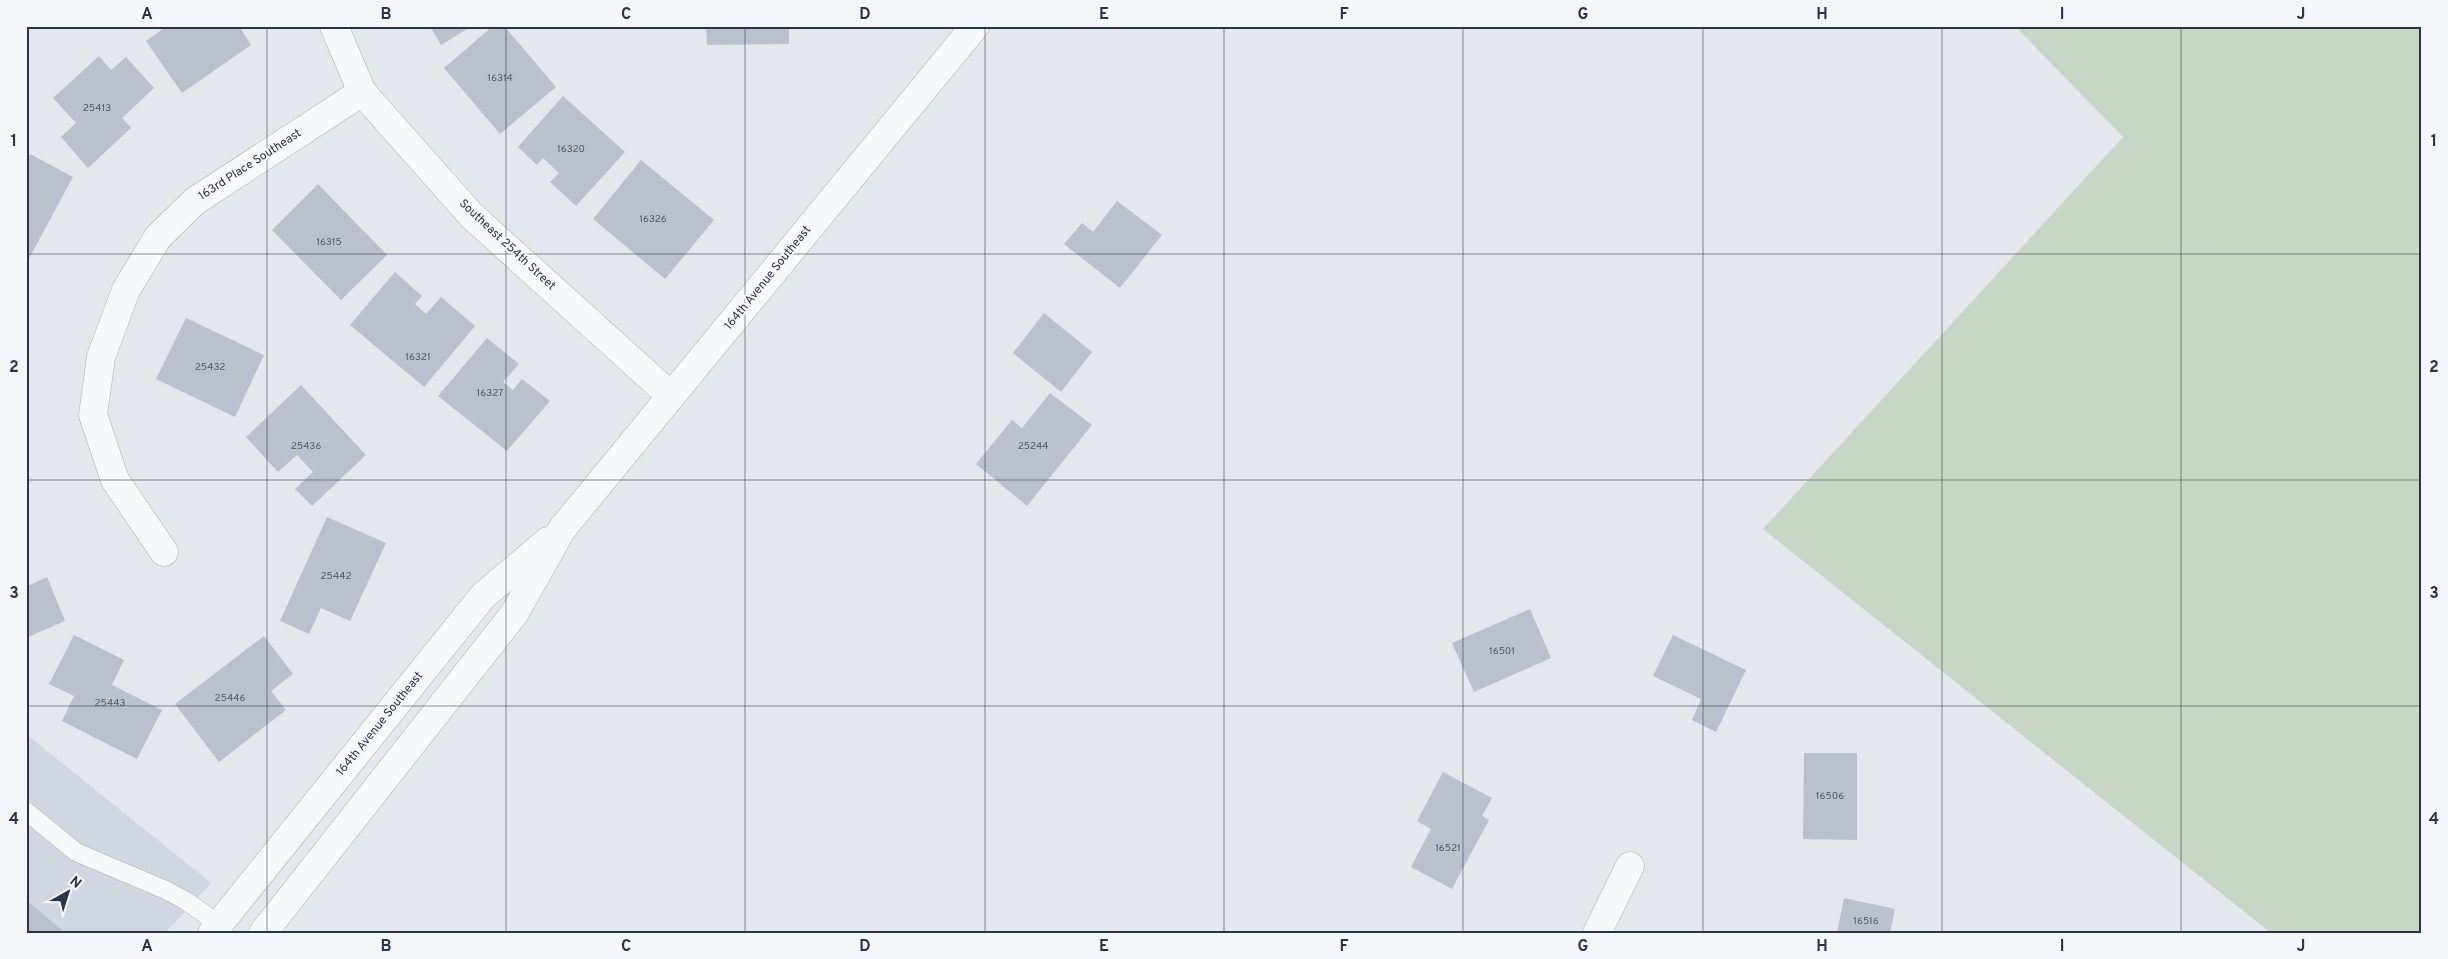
<svg xmlns="http://www.w3.org/2000/svg" width="2448" height="959" viewBox="0 0 2448 959" font-family="Overpass,sans-serif">
<style>
.built{fill:#d2d6de}
.green{fill:#c9d6c5}
.building{fill:#bbc0ca}
.lines{fill:none;stroke-linecap:round;stroke-linejoin:round}
.service-casing{stroke:#a9aeb7;stroke-width:19}
.minor-casing{stroke:#a9aeb7;stroke-width:29}
.tertiary-casing{stroke:#a9aeb7;stroke-width:29}
.service{stroke:#f7f8fa;stroke-width:18}
.minor{stroke:#f7f8fa;stroke-width:28}
.tertiary{stroke:#f7f8fa;stroke-width:28}
.grid{fill:none;stroke:#2b3445;stroke-width:1;stroke-opacity:0.55}
.labels{text-anchor:middle;dominant-baseline:central;stroke-width:4;stroke-linejoin:round;paint-order:stroke}
.number-label{font-size:10px;fill:#4f5766}
.street-label{font-size:12px;fill:#2b3445;stroke:#f4f6f9}
.neatline{fill:none;stroke:#2b3445;stroke-width:2}
.grid-label{font-size:16px;text-anchor:middle;font-weight:bold;fill:#2b3445}
</style>
<rect width="100%" height="100%" fill="#e4e7ec"/>
<path class="built" d="M26 734 211 883 165 933H26Z"/>
<path class="green" d="M2015 26H2422V933H2271L1763 529 2123 137Z"/>
<g class="building">
<path d="M167 26H239L251 45 182 93 146 41Z"/>
<path d="M430 26H472L441 45Z"/>
<path d="M493 26H504L556 87 500 134 444 68Z"/>
<path d="M706 26H789V44L707 45Z"/>
<path d="M99 56 111 70 126 57 154 88 122 118 131 128 88 168 61 137 76 123 53 98Z"/>
<path d="M563 96 625 152 576 206 550 182 559 173 543 158 537 165 518 147Z"/>
<path d="M30 154 73 177 26 264V162Z"/>
<path d="M641 160 714 220 665 279 593 219Z"/>
<path d="M318 184 387 255 341 300 272 230Z"/>
<path d="M1117 201 1162 235 1120 288 1064 244 1082 223 1093 232Z"/>
<path d="M395 272 422 296 415 304 426 314 441 297 475 326 424 387 350 325Z"/>
<path d="M1044 313 1092 352 1061 392 1013 353Z"/>
<path d="M186 318 264 355 235 417 156 379Z"/>
<path d="M487 338 519 364 503 382 513 390 522 379 550 401 507 451 438 396Z"/>
<path d="M301 385 366 455 312 506 295 489 313 472 297 455 278 472 246 437Z"/>
<path d="M1050 393 1092 425 1027 506 976 464 1012 420 1022 428Z"/>
<path d="M327 517 386 543 350 621 321 608 309 634 280 621Z"/>
<path d="M47 577 65 621 26 638V581L28 586Z"/>
<path d="M1530 609 1551 658 1474 692 1452 643Z"/>
<path d="M74 635 124 660 112 685 162 710 137 759 62 721 74 696 49 684Z"/>
<path d="M1673 635 1746 670 1716 732 1692 720 1701 699 1653 676Z"/>
<path d="M264 636 293 674 271 691 286 710 219 762 175 704Z"/>
<path d="M1804 753H1857V840L1803 839Z"/>
<path d="M1443 772 1492 798 1482 816 1489 820 1452 889 1411 867 1431 829 1417 821Z"/>
<path d="M1844 898 1895 909 1890 933H1837Z"/>
<path d="M26 900 62 930 59 933H26Z"/>
</g>
<g class="lines">
<defs>
<path id="service" d="M26 811 76 852 168 891 186 901 219 924"/>
<g id="minor">
<path d="M334 26 362 92 472 216 671 396"/>
<path d="M164 552 115 480 93 415 101 357 126 290 158 237 195 201 362 92"/>
<path d="M1597 933 1630 866"/>
</g>
<g id="tertiary">
<path d="M212 933 483 596 548 541"/>
<path d="M263 933 514 614 562 529 975 26"/>
</g>
</defs>
<use href="#service" class="service-casing"/>
<use href="#minor" class="minor-casing"/>
<use href="#tertiary" class="tertiary-casing"/>
<use href="#service" class="service"/>
<use href="#minor" class="minor"/>
<use href="#tertiary" class="tertiary"/>
</g>
<path class="grid" d="M267 26V933M506 26V933M745 26V933M985 26V933M1224 26V933M1463 26V933M1703 26V933M1942 26V933M2181 26V933M26 254H2422M26 480H2422M26 706H2422"/>
<g class="labels">
<g class="number-label">
<text x="500" y="78">16314</text>
<text x="97" y="108">25413</text>
<text x="571" y="149">16320</text>
<text x="653" y="219">16326</text>
<text x="329" y="242">16315</text>
<text x="418" y="357">16321</text>
<text x="210" y="367">25432</text>
<text x="490" y="393">16327</text>
<text x="306" y="446">25436</text>
<text x="1033" y="446">25244</text>
<text x="336" y="576">25442</text>
<text x="1502" y="651">16501</text>
<text x="230" y="698">25446</text>
<text x="110" y="703">25443</text>
<text x="1830" y="796">16506</text>
<text x="1448" y="848">16521</text>
<text x="1866" y="921">16516</text>
</g>
<g class="street-label">
<text transform="translate(250 165) rotate(-33)">163rd Place Southeast</text>
<text transform="translate(507 245) rotate(43)">Southeast 254th Street</text>
<text transform="translate(768 278) rotate(-51)">164th Avenue Southeast</text>
<text transform="translate(380 724) rotate(-51)">164th Avenue Southeast</text>
</g>
</g>
<rect width="2448" height="959" fill="none" stroke="#f4f6f9" stroke-width="55"/>
<g transform="translate(68 892) rotate(39)" stroke="#f4f6f9" stroke-width="4" paint-order="stroke">
<path d="M0-4L9 19L0 12L-9 19Z" fill="#2b3445"/>
<text y="-8" font-size="14" font-weight="bold" text-anchor="middle" fill="#2b3445">N</text>
</g>
<rect x="28" y="28" width="2392" height="904" class="neatline"/>
<g class="grid-label">
<text x="147" y="19">A</text>
<text x="386" y="19">B</text>
<text x="626" y="19">C</text>
<text x="865" y="19">D</text>
<text x="1104" y="19">E</text>
<text x="1344" y="19">F</text>
<text x="1583" y="19">G</text>
<text x="1822" y="19">H</text>
<text x="2062" y="19">I</text>
<text x="2301" y="19">J</text>
<text x="14" y="146">1</text>
<text x="2434" y="146">1</text>
<text x="14" y="372">2</text>
<text x="2434" y="372">2</text>
<text x="14" y="598">3</text>
<text x="2434" y="598">3</text>
<text x="14" y="824">4</text>
<text x="2434" y="824">4</text>
<text x="147" y="951">A</text>
<text x="386" y="951">B</text>
<text x="626" y="951">C</text>
<text x="865" y="951">D</text>
<text x="1104" y="951">E</text>
<text x="1344" y="951">F</text>
<text x="1583" y="951">G</text>
<text x="1822" y="951">H</text>
<text x="2062" y="951">I</text>
<text x="2301" y="951">J</text>
</g>
</svg>
